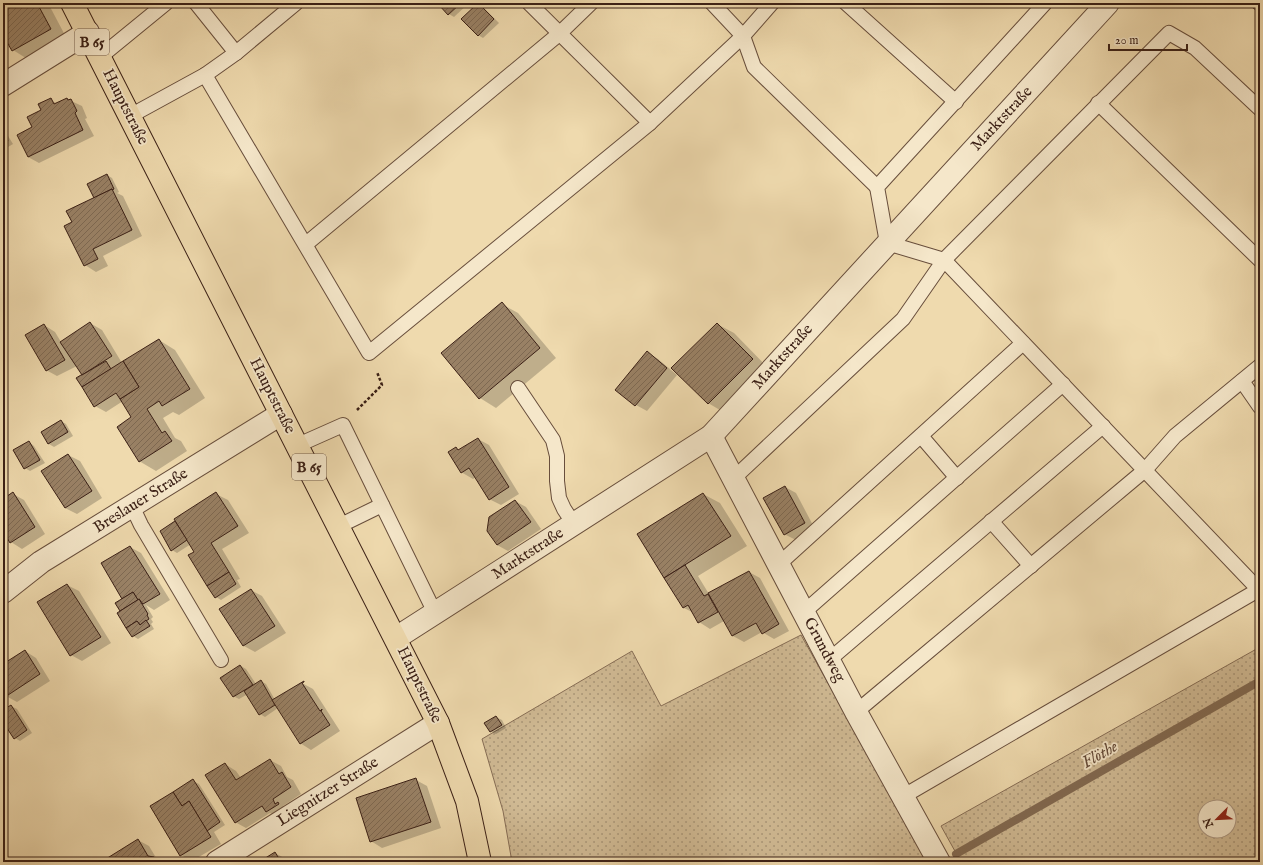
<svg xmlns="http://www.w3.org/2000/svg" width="1263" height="865" viewBox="0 0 1263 865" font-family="'IM FELL English',serif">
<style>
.grass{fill:url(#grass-dots);stroke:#866d55;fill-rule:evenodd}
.shadow{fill:#0003}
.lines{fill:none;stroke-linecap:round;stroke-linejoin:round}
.stream{stroke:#826a52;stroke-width:8}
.building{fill:url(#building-hatch);stroke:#3b2016}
.service-casing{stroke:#684e3c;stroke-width:16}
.minor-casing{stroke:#684e3c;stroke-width:24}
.primary-casing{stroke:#3b2016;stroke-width:24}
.path{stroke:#3b2016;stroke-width:2.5;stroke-dasharray:3 2;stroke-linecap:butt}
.service{stroke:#f5e7ca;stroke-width:14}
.minor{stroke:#f5e7ca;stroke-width:22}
.primary{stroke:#efdaae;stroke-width:22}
.rail-casing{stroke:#3b2016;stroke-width:4.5}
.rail{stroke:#f5e7ca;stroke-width:3;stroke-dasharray:9;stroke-linecap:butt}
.labels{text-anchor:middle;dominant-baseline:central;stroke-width:3.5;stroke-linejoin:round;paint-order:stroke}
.shield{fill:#f5e7ca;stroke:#735c4c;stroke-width:1}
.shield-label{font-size:15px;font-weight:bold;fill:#3b2016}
.street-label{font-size:16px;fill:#3b2016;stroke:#f5e7ca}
.water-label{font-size:17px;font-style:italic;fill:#654b39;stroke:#f5e7ca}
</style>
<defs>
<pattern id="grass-dots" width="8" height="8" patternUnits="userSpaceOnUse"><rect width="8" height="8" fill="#d0ba94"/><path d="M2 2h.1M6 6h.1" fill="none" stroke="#aa9778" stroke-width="1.8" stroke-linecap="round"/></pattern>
<pattern id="building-hatch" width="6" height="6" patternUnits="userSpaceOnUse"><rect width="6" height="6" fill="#998165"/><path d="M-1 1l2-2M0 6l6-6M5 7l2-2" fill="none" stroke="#7e6952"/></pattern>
</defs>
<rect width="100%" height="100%" fill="#efdaae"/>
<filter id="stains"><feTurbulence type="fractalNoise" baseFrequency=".005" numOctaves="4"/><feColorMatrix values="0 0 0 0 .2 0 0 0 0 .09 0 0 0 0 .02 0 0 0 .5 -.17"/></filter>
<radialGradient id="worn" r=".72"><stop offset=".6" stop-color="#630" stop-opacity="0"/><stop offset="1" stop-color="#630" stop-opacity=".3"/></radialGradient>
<g class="grass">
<path d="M801 635 928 861 512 862 503 811 482 739 632 651 661 706Z"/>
<path d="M1260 647V862H961L941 826ZM1205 807H1229V831H1205Z"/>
</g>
<g class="shadow">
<path d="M3 3H48L67 39 29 60 13 50 3 32Z"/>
<path d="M439 3H469L454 17 449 14Z"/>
<path d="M478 4 483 7 499 23 483 38 478 35Z"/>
<path d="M50 99 57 104 67 99 82 106 87 118 85 119 94 136 39 163 28 157 34 128 43 111Z"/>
<path d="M3 128 13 144 3 150Z"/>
<path d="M107 175 112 178 119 192 117 193 123 196 142 236 103 256 108 266 96 272 85 265 73 223 95 198Z"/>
<path d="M502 304 518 313 556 358 496 408 480 398Z"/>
<path d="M90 323 102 330 122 363 159 340 175 350 205 398 179 415 173 412 163 418 175 438 181 441 187 451 156 471 139 461 133 417 123 401 106 412 95 406 85 378 77 366 57 376 46 370 44 325 55 332 61 342Z"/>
<path d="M717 324 734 333 769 369 725 413 708 403Z"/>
<path d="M647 353 658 359 677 375 647 411 636 405 617 389Z"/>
<path d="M61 421 66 424 73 436 54 447 49 444 42 432Z"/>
<path d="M478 439 489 445 519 494 501 505 489 499 476 477 473 479 461 472 456 449 459 451Z"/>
<path d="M29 442 34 446 45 463 30 471 25 468Z"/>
<path d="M68 455 80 461 102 498 77 514 65 508 43 471Z"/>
<path d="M785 487 796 493 815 529 796 540 784 534Z"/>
<path d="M13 494 24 500 45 534 22 549 11 542 3 529V500Z"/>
<path d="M216 494 228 500 249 533 222 549 240 579 237 580 241 587 221 600 216 597 195 552 191 544 177 553 172 550 161 531Z"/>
<path d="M703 494 720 503 747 546 698 576 709 594 749 572 760 578 789 631 774 639 762 632 744 642 733 636 724 621 710 629 699 622 694 613 684 608 638 535Z"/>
<path d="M515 501 526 507 541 529 508 551 497 545Z"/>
<path d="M130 547 141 553 170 600 154 610 146 605 153 617 151 619 153 622 151 624 154 629 138 639 133 636 121 611 116 603 124 599Z"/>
<path d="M67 585 79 591 111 643 82 661 71 655Z"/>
<path d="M251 590 262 596 286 633 255 652 244 646 221 609Z"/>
<path d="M25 651 36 658 50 681 17 702 6 696 3 691V665Z"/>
<path d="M241 666 246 669 256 684 261 681 266 684 275 700 302 683 313 689 340 731 311 750 300 743 278 708 265 717 260 714 248 694 239 699 233 696 222 678Z"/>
<path d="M11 706 17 709 32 733 20 741 15 738 3 720V711Z"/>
<path d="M496 717 502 720 506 728 496 734 490 731Z"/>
<path d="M270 760 281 766 287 777 293 780 301 794 283 806 289 810 278 818 270 813 246 828 235 822 225 764 236 771 241 778Z"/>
<path d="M416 780 427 786 441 828 382 848 371 841Z"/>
<path d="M193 781 199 784 225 825 214 832 221 844 192 861 181 855Z"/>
<path d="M138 840 149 846 158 861 160 862H102Z"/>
<path d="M275 853 286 859 288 862H261Z"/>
</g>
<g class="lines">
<path class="stream" d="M956 854 1260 681"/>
</g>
<g class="building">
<path d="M3 3H37L51 29 12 51 3 35Z"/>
<path d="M440 3H461L448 15 439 5Z"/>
<path d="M478 3 494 19 478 36 461 19Z"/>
<path d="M51 98 54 104 67 98 68 100 71 99 77 111 75 113 83 130 28 157 17 135 32 127 27 117 41 110 38 104Z"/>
<path d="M3 132 8 141 3 144Z"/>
<path d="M107 174 114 189 112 190V189L94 198 87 184Z"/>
<path d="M112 189 132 230 93 249 98 259 84 266 64 226 72 222 66 211Z"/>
<path d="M502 302 540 348 479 399 441 353Z"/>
<path d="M90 322 112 356 82 375 60 342Z"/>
<path d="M717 323 753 359 708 404 671 368Z"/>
<path d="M44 324 65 360 46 371 25 335Z"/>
<path d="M159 339 190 389 162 406 159 401 147 409 162 433 165 431 172 441 139 462 117 427 131 417 120 399 139 387 123 361Z"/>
<path d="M647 351 667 368 635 406 615 390Z"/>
<path d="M106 361 111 369 82 387 76 378 81 375H82Z"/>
<path d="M123 361 139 387 120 399 116 393 94 407 82 387Z"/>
<path d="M61 420 68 432 48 444 41 432Z"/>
<path d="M478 438 509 487 489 500 469 468 461 473 448 452 456 447 458 450Z"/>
<path d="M29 441 40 460 24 469 13 450Z"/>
<path d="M68 454 92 491 65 508 41 471Z"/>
<path d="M785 486 805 523 784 535 763 498Z"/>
<path d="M13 492 35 527 10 543 3 531V499Z"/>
<path d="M216 492 238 526 211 543 229 572 207 586 188 555 194 552 174 519Z"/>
<path d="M703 493 731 536 664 578 637 534Z"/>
<path d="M515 500 531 522 497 545 487 531 489 517Z"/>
<path d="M175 521 187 540 171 551 160 531Z"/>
<path d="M130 546 160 594 143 604 139 599 138 600 133 592 122 599 101 563Z"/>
<path d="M685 565 704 596 708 594 718 612 698 623 688 605 683 608 664 578Z"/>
<path d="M749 571 779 624 762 634 756 623 732 636 708 593Z"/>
<path d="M229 572 236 584 215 598 207 586Z"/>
<path d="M67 584 101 637 70 656 37 602Z"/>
<path d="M251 589 275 626 243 646 219 609Z"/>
<path d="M133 592 138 600 120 611 115 603Z"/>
<path d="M139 599 148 614 147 615 149 619 140 625 137 621 126 628 117 613Z"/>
<path d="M146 620 150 626 132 637 126 628 137 621 140 625Z"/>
<path d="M25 650 40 674 5 697 3 693V664Z"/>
<path d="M240 665 253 685 233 697 220 678Z"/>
<path d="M261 680 275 705 259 715 244 691Z"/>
<path d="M304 681V682L302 683 320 711 322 709V710L321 711 330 725 300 744 272 700Z"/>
<path d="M11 705 27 730 14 739 3 722V710Z"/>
<path d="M496 716 502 725 490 732 484 723Z"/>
<path d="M270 759 279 774 282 772 291 787 273 799 275 804 278 802 279 804 266 812 262 806 235 823 205 775 225 763 236 780Z"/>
<path d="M416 778 431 822 370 842 356 798Z"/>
<path d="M193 779 220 822 207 831 189 801 182 806 173 792Z"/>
<path d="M173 792 182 806 189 801 211 837 180 856 150 806Z"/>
<path d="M138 839 148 856 154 857 157 862H101Z"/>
<path d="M275 852 281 862H259Z"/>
</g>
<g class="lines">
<defs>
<g id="service">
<path d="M196 3 236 53"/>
<path d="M529 3 650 123"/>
<path d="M712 3 743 36 754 67 877 187"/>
<path d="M846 3 956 102"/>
<path d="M1045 3 877 187 887 243 944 260 1259 590"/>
<path d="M100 57 166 3"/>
<path d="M205 75 369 353 650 123 743 36 772 3"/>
<path d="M1098 103 1260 260"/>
<path d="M130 116 205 75 236 53 296 3"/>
<path d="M306 244 559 34 591 3"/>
<path d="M1242 381 1260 407"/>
<path d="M518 388 553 440 557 456V481L559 498 564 509 574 524"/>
<path d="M921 436 957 478"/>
<path d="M298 445 343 425 435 613"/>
<path d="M733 479 903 319 944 260 1169 33 1195 48 1260 109"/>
<path d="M132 506 141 525 221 660"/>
<path d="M991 521 1031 566"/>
<path d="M339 526 382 505"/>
<path d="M779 564 1023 343"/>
<path d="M804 612 1063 384"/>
<path d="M829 660 1103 426"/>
<path d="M856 712 1145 470 1175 436 1260 366"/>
<path d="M902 797 1260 589"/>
</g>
<g id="minor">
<path d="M3 85 88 32"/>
<path d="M711 436 856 712 939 862"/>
<path d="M3 592 41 562 281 414"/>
<path d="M396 638 711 436 1108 3"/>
<path d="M217 862 438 723"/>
</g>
<path id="primary" d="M72 3 438 723 467 801 480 862"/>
</defs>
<use href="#service" class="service-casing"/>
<use href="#minor" class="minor-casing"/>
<use href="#primary" class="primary-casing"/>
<path class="path" d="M357 410 382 385 377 372"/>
<use href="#service" class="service"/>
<use href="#minor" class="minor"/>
<use href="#primary" class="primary"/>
<defs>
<path id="rail" d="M1250 3 1260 11"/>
</defs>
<use href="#rail" class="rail-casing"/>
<use href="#rail" class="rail"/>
</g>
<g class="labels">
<g class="shield">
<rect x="75" y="29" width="34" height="26" rx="3"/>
<rect x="292" y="454" width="34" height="26" rx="3"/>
</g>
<g class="shield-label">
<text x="92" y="42">B 65</text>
<text x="309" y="467">B 65</text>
</g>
<g class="street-label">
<text transform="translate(125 107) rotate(63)">Hauptstraße</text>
<text transform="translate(1002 119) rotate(-47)">Marktstraße</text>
<text transform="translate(783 357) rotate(-48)">Marktstraße</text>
<text transform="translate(272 396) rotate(63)">Hauptstraße</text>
<text transform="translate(141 501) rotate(-32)">Breslauer Straße</text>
<text transform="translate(528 554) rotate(-33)">Marktstraße</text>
<text transform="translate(824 650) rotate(62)">Grundweg</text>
<text transform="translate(419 685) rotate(64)">Hauptstraße</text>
<text transform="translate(328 792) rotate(-32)">Liegnitzer Straße</text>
</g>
<g class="water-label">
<text transform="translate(1100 755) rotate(-30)">Flöthe</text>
</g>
</g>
<rect width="1263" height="865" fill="none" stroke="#efdaae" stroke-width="16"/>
<rect x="4" y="4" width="1255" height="857" fill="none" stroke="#3b2016" stroke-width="2"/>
<rect x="8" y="8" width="1247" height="849" fill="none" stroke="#3b2016"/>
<g transform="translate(1217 819) rotate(246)"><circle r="19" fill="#f5e7ca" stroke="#ab9782"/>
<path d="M0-3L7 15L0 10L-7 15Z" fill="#8f2418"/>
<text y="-6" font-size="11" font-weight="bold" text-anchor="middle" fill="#3b2016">N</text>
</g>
<path d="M1109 44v6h78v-6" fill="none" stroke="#3b2016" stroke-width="2"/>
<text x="1115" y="44" font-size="12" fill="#3b2016" stroke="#f5e7ca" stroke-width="3" paint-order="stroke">20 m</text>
<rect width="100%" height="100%" filter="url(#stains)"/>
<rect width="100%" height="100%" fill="url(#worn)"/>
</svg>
